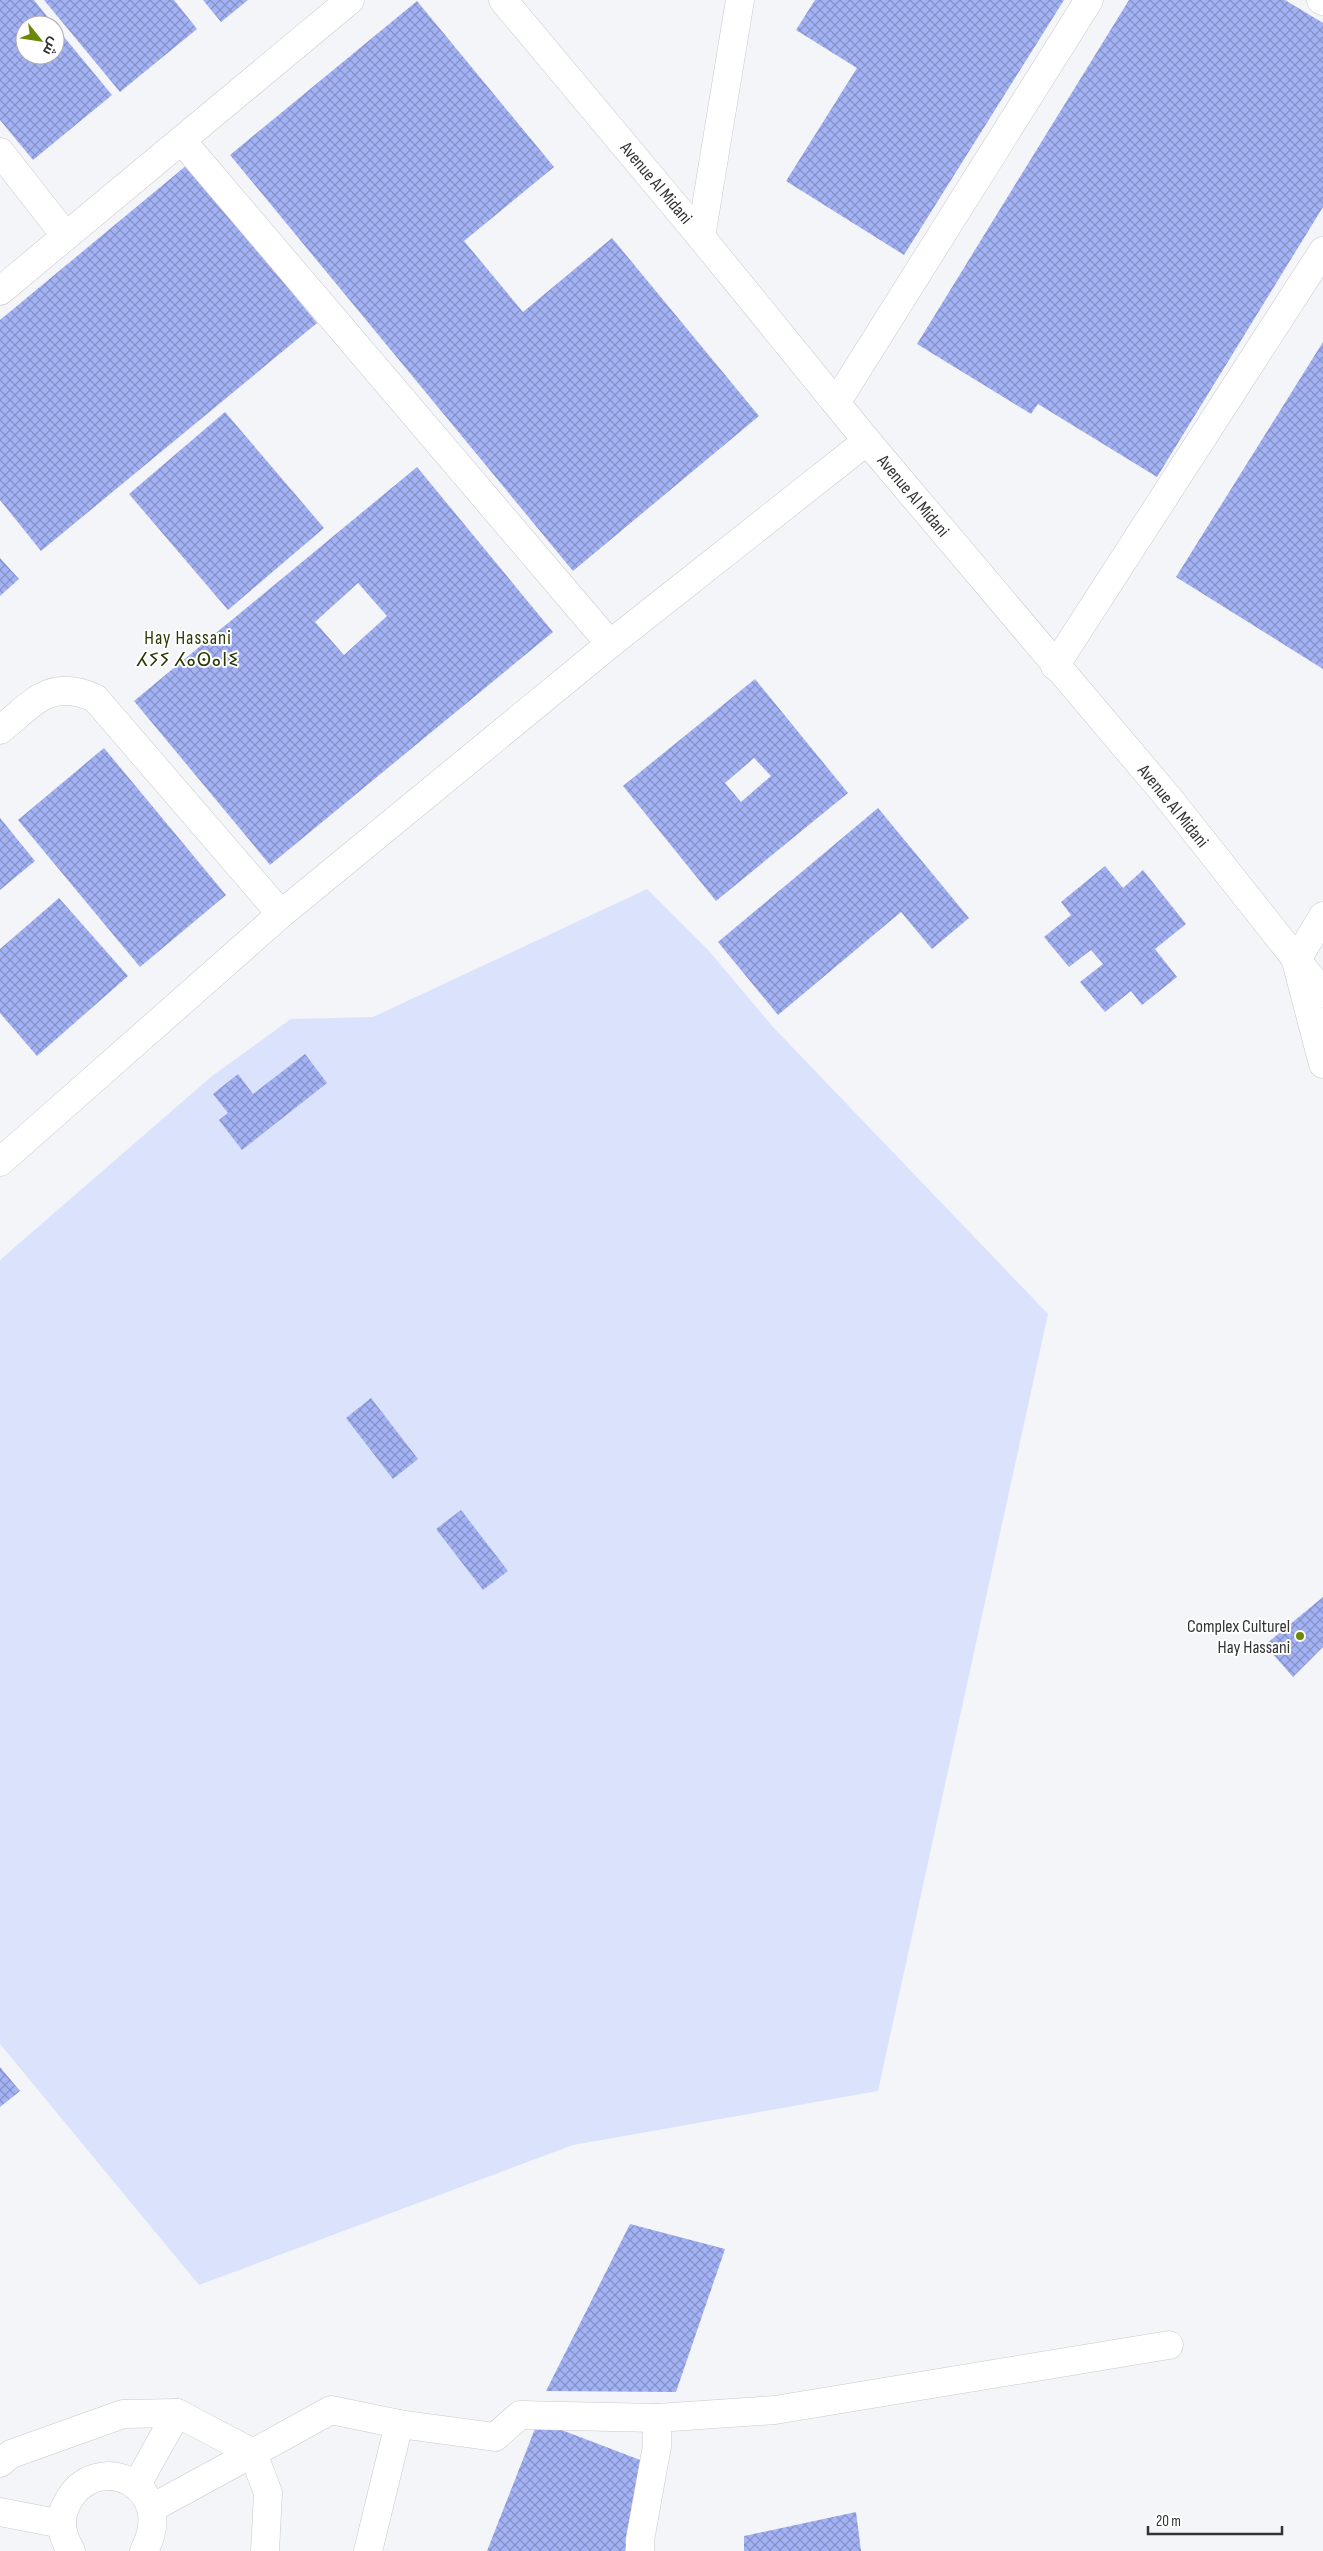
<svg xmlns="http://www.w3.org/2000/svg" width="1323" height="2551" viewBox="0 0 1323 2551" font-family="'Sofia Sans Condensed',Cairo,'Noto Sans Tifinagh',sans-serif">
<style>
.green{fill:#dbe2fc}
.building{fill:url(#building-cross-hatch);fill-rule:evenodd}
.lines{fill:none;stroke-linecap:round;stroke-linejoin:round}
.minor-casing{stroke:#c8c9cd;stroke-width:29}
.minor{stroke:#fff;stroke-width:28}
.poi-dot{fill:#6b8903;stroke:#fff;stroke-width:2}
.labels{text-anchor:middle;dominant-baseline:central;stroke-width:4;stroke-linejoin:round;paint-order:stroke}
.street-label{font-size:18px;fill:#323334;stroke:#fff}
.poi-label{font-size:18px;fill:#323334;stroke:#fff;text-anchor:end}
.neighbourhood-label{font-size:19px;letter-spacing:1px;fill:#2a3800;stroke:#fff}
</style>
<defs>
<pattern id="building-cross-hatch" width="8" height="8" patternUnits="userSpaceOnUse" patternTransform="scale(1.25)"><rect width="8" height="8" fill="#a3b2f4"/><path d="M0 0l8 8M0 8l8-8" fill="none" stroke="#8591c6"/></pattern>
</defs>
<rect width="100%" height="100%" fill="#f4f5f9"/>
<path class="green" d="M647 889 709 951 773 1027 1048 1314 878 2091 573 2145 199 2285 0 2044V1260L212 1076 291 1019 373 1017Z"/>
<g class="building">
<path d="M0 0H34L54 25H25V55H55V26L112 95 33 160 0 120Z"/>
<path d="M44 0H174L197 29 120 92Z"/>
<path d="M203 0H248L221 22Z"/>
<path d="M815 0H1064L904 255 786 181 857 68 796 30Z"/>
<path d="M1129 0H1285L1323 23V207L1157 477 1038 404 1031 414 917 344Z"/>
<path d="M417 1 554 167 464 241 523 312 612 238 759 416 573 571 230 155Z"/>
<path d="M187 165 317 323 41 551 0 500V320Z"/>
<path d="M1323 342V669L1176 577Z"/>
<path d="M225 412 324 528 228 610 129 494Z"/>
<path d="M417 467 553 632 270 865 134 701ZM358 583 387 616 344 655 315 622Z"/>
<path d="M0 558 19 579 0 596Z"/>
<path d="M755 679 848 793 716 901 623 786ZM754 758 771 776 741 802 725 783Z"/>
<path d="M104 748 226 895 140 967 18 820Z"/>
<path d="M878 808 969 918 932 949 901 912 778 1015 718 942Z"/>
<path d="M0 818 35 861 0 890Z"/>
<path d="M1105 866 1123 888 1143 870 1186 924 1155 949 1177 977 1142 1005 1131 991 1105 1012 1080 982 1103 964 1091 950 1069 967 1044 937 1071 915 1061 902Z"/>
<path d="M59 898 128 976 37 1056 0 1013V949Z"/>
<path d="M305 1054 327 1083 242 1150 219 1120 228 1113 213 1094 238 1074 253 1094Z"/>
<path d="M371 1398 418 1459 393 1479 346 1418Z"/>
<path d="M461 1510 508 1571 483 1590 436 1529Z"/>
<path d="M1323 1597V1647L1293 1677 1265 1645Z"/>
<path d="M0 2067 20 2091 0 2107Z"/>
<path d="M630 2224 725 2249 676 2392 546 2391Z"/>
<path d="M538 2421 648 2463 625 2551H487Z"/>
<path d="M856 2512 861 2551H744V2536Z"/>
</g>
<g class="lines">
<defs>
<g id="minor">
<path d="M503 0 701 237 867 441 1167 796 1323 993"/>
<path d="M1321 0 1323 1"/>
<path d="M182 141 610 644"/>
<path d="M0 152 65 235"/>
<path d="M701 237 740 0"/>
<path d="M0 291 350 0"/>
<path d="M836 403 1089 0"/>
<path d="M1055 666 1323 251"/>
<path d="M0 730C34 703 49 678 95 698L281 914"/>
<path d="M1323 916 1296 961 1323 1064"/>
<path d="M0 1162 281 914 610 644 867 441"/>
<path d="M0 2463 11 2454 123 2414 177 2413 136 2486"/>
<path d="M152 2508 253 2453 177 2413"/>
<path d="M0 2512 62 2524"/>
<path d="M71 2551C62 2536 58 2519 67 2503 95 2448 179 2484 144 2551"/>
<path d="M265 2551 268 2493 253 2453 331 2410 399 2424"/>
<path d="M368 2551 399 2424 495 2437 520 2415 657 2418 775 2410 1169 2345"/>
<path d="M640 2551V2540L657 2446V2418"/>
</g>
</defs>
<use href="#minor" class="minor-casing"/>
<use href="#minor" class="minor"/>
</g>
<circle class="poi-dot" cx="1300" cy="1636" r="5"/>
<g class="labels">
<g class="street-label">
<text transform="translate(656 183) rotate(50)">Avenue Al Midani</text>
<text transform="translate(913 496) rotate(50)">Avenue Al Midani</text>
<text transform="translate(1173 806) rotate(51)">Avenue Al Midani</text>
</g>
<g class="poi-label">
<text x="1290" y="1626">Complex Culturel<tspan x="1290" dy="21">Hay Hassani</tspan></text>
</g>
<g class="neighbourhood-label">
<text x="188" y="638">Hay Hassani<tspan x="188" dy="22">ⵃⵢⵢ ⵃⴰⵙⴰⵏⵉ</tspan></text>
</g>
</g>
<g transform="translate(40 40) rotate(120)"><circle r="24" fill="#ffffff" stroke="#adadae"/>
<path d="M0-4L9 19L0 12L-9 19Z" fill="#6b8903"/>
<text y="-8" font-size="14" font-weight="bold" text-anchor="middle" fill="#323334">ش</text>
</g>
<path d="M1148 2526v8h134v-8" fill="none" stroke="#323334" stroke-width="2.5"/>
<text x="1156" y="2526" font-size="15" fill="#323334" stroke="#ffffff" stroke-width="4" paint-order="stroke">20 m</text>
</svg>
